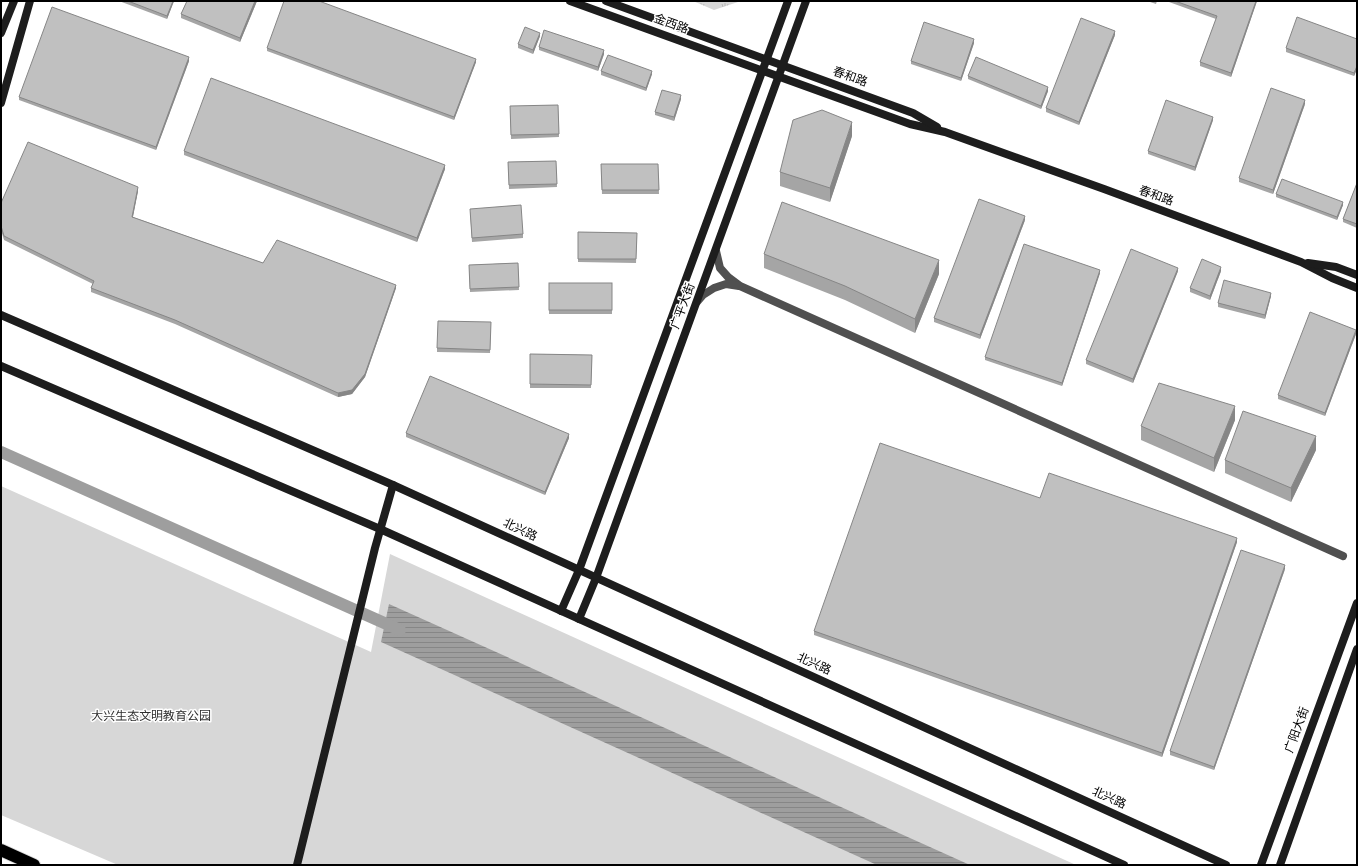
<svg xmlns="http://www.w3.org/2000/svg" width="1358" height="866" viewBox="0 0 1358 866" font-family="'Source Sans 3','Noto Sans SC',sans-serif">
<style>
.grass{fill:url(#grass-tufts)}
.park{fill:#d7d7d7}
.water{fill:url(#water-rules)}
.lines{fill:none;stroke-linecap:round;stroke-linejoin:round}
.canal{stroke:#9e9e9e;stroke-width:12}
.highway-casing{stroke:#dbdbdb;stroke-width:14}
.street{stroke:#505050;stroke-width:8}
.secondary{stroke:#1d1d1d;stroke-width:8}
.highway{stroke:#000;stroke-width:12}
.wall{fill:#a5a5a5}
.shaded-wall{fill:#868686}
.building{fill:#c0c0c0;stroke:#868686}
.labels{text-anchor:middle;dominant-baseline:central;stroke-width:3;stroke-linejoin:round;paint-order:stroke}
.street-label{font-size:12px;fill:#000;stroke:#fff}
.park-label{font-size:12px;fill:#2e2e2e;stroke:#fff}
</style>
<defs>
<pattern id="grass-tufts" width="24" height="20" patternUnits="userSpaceOnUse"><rect width="24" height="20" fill="#d7d7d7"/><path d="M3 7l-1-3M5 7V3M7 7l1-3M15 17l-1-3M17 17v-4M19 17l1-3" fill="none" stroke="#b7b7b7"/></pattern>
<pattern id="water-rules" width="6" height="5" patternUnits="userSpaceOnUse"><rect width="6" height="5" fill="#9e9e9e"/><path d="M0 2.5h6" fill="none" stroke="#868686"/></pattern>
</defs>
<rect width="100%" height="100%" fill="#fff"/>
<path class="grass" d="M693 1H741L714 10Z"/>
<path class="park" d="M1 486 371 652 390 554 1076 865H118L1 815Z"/>
<path class="water" d="M389 604 970 865H877L381 642Z"/>
<g class="lines">
<path class="canal" d="M1 452 400 630"/>
<defs>
<path id="highway" d="M1 850 34 865"/>
</defs>
<use href="#highway" class="highway-casing"/>
<g class="street">
<path d="M716 251 720 268 728 277 740 286 1343 556"/>
<path d="M697 302 703 295 714 288 726 284 739 286"/>
</g>
<g class="secondary">
<path d="M570 1 910 124 945 132 1104 189 1301 262 1332 278 1357 288"/>
<path d="M606 1 913 113 937 127"/>
<path d="M1 33 14 1"/>
<path d="M1 103 30 1"/>
<path d="M1308 263 1336 267 1357 275"/>
<path d="M1 315 393 485 1226 865"/>
<path d="M1 366 380 529 1124 865"/>
<path d="M561 611 579 570 788 1"/>
<path d="M579 619 596 578 806 1"/>
<path d="M297 865 375 548 393 485"/>
<path d="M1261 865 1357 603"/>
<path d="M1280 865 1357 649"/>
</g>
<use href="#highway" class="highway"/>
</g>
<g class="wall">
<path d="M119 1H174L167 19Z"/>
<path d="M187 1H257L240 42 181 18V14Z"/>
<path d="M1147 1H1157L1156 4Z"/>
<path d="M1169 1H1257L1231 77 1200 66V62L1216 19 1169 2Z"/>
<path d="M1115 35 1079 125 1046 112V108Z"/>
<path d="M540 36 533 54 518 48V44Z"/>
<path d="M1357 39V69L1354 76 1286 52V48Z"/>
<path d="M974 43 961 81 911 64V61Z"/>
<path d="M539 47 604 54 598 71 539 50Z"/>
<path d="M267 48 476 62 454 120 267 51Z"/>
<path d="M189 61 156 150 19 100V97Z"/>
<path d="M601 71 652 74 646 91 601 75Z"/>
<path d="M968 76 1048 91 1041 109 968 79Z"/>
<path d="M681 99 674 121 655 115V112Z"/>
<path d="M1305 104 1273 194 1239 182V178Z"/>
<path d="M558 105 559 137 511 139 510 107Z"/>
<path d="M1213 120 1195 171 1148 154V151Z"/>
<path d="M852 136 830 202 780 186V172Z"/>
<path d="M184 151 445 169 417 242 184 155Z"/>
<path d="M556 161 557 187 509 189 508 162Z"/>
<path d="M601 164H658L659 194H602Z"/>
<path d="M1357 183V228L1343 222V219Z"/>
<path d="M138 191 133 217 263 263 396 288 365 377 352 394 338 397 175 324 91 292V288L93 284 4 240 1 230V203Z"/>
<path d="M1276 194 1343 205 1337 220 1276 197Z"/>
<path d="M470 212 523 234V238L472 242Z"/>
<path d="M1025 220 980 339 934 322V318Z"/>
<path d="M578 232 637 233 636 263 578 262Z"/>
<path d="M764 254 939 274 915 333 845 300 764 268Z"/>
<path d="M518 263 519 290 470 292 469 265Z"/>
<path d="M1178 271 1133 383 1086 364V360Z"/>
<path d="M1221 271 1210 300 1190 292V288Z"/>
<path d="M1100 273 1062 386 985 360V357Z"/>
<rect x="549" y="283" width="63" height="31"/>
<path d="M1271 296 1265 319 1218 307V303Z"/>
<path d="M491 322 490 353 437 352V348Z"/>
<path d="M1356 334 1325 416 1278 399V395Z"/>
<path d="M530 354 592 355 591 388H530Z"/>
<path d="M1235 420 1214 472 1141 440V426Z"/>
<path d="M406 433 569 438 545 495 406 437Z"/>
<path d="M1316 450 1291 502 1225 473V460Z"/>
<path d="M1040 498 1237 542 1162 757 814 635V631Z"/>
<path d="M1285 569 1214 770 1170 755V751Z"/>
</g>
<g class="shaded-wall">
<path d="M173 1H174L167 19V16Z"/>
<path d="M255 1H257L240 42V38Z"/>
<path d="M1256 1H1257L1231 77V73Z"/>
<path d="M1115 31V35L1079 125V122Z"/>
<path d="M540 33V36L533 54V50Z"/>
<path d="M974 39V43L961 81V78Z"/>
<path d="M604 50V54L598 71V67Z"/>
<path d="M189 57V61L156 150V147Z"/>
<path d="M476 59V62L454 120V117Z"/>
<path d="M1357 66V69L1354 76V73Z"/>
<path d="M652 71V74L646 91V88Z"/>
<path d="M1048 87V91L1041 109V106Z"/>
<path d="M681 95V99L674 121V117Z"/>
<path d="M1305 100V104L1273 194V190Z"/>
<path d="M1213 117V120L1195 171V167Z"/>
<path d="M852 122V136L830 202V188Z"/>
<path d="M445 165V169L417 242V238Z"/>
<path d="M138 187V191L132 221V217Z"/>
<path d="M1343 202V205L1337 220V217Z"/>
<path d="M1025 216V220L980 339V335Z"/>
<path d="M939 260V274L915 333V319Z"/>
<path d="M1221 267V271L1210 300V296Z"/>
<path d="M1178 268V271L1133 383V379Z"/>
<path d="M1100 270V273L1062 386V383Z"/>
<path d="M396 285V288L365 377 352 394 338 397V393Z"/>
<path d="M1271 293V296L1265 319V315Z"/>
<path d="M1356 330V334L1325 416V413Z"/>
<path d="M1235 406V420L1214 472V458Z"/>
<path d="M569 434V438L545 495V492Z"/>
<path d="M1316 436V450L1291 502V488Z"/>
<path d="M1237 538V542L1162 757V753Z"/>
<path d="M1285 565V569L1214 770V767Z"/>
</g>
<g class="building">
<path d="M128 1H173L167 16Z"/>
<path d="M187 1H255L240 38 181 14Z"/>
<path d="M284 1H319L476 59 454 117 267 48Z"/>
<path d="M1175 1H1256L1231 73 1200 62 1217 16Z"/>
<path d="M52 7 189 57 156 147 19 97Z"/>
<path d="M1297 17 1357 39V66L1354 73 1286 48Z"/>
<path d="M1081 18 1115 31 1079 122 1046 108Z"/>
<path d="M924 22 974 39 961 78 911 61Z"/>
<path d="M525 27 540 33 533 50 518 44Z"/>
<path d="M544 30 604 50 598 67 539 47Z"/>
<path d="M608 55 652 71 646 88 601 71Z"/>
<path d="M976 57 1048 87 1041 106 968 76Z"/>
<path d="M211 78 445 165 417 238 184 151Z"/>
<path d="M1271 88 1305 100 1273 190 1239 178Z"/>
<path d="M662 90 681 95 674 117 655 112Z"/>
<path d="M1166 100 1213 117 1195 167 1148 151Z"/>
<path d="M558 105 559 134 511 135 510 106Z"/>
<path d="M822 110 852 122 830 188 780 172 793 120Z"/>
<path d="M28 142 138 187 132 217 263 263 277 240 396 285 365 374 352 390 338 393 175 320 91 288 94 281 4 236 1 226V203Z"/>
<path d="M556 161 557 184 509 185 508 162Z"/>
<path d="M601 164H658L659 190H602Z"/>
<path d="M1282 179 1343 202 1337 217 1276 194Z"/>
<path d="M1357 183V224L1343 219Z"/>
<path d="M979 199 1025 216 980 335 934 318Z"/>
<path d="M782 202 939 260 915 319 845 286 764 254Z"/>
<path d="M521 205 523 234 472 238 470 209Z"/>
<path d="M578 232 637 233 636 259H578Z"/>
<path d="M1024 244 1100 270 1062 383 985 357Z"/>
<path d="M1131 249 1178 268 1133 379 1086 360Z"/>
<path d="M1202 259 1221 267 1210 296 1190 288Z"/>
<path d="M518 263 519 287 470 289 469 265Z"/>
<path d="M1224 280 1271 293 1265 315 1218 303Z"/>
<rect x="549" y="283" width="63" height="27"/>
<path d="M1310 312 1356 330 1325 413 1278 395Z"/>
<path d="M438 321 491 322 490 350 437 348Z"/>
<path d="M530 354 592 355 591 385 530 384Z"/>
<path d="M430 376 569 434 545 492 406 433Z"/>
<path d="M1159 383 1235 406 1214 458 1141 426Z"/>
<path d="M1243 411 1316 436 1291 488 1225 460Z"/>
<path d="M880 443 1040 498 1049 473 1237 538 1162 753 814 631Z"/>
<path d="M1241 550 1285 565 1214 767 1170 751Z"/>
</g>
<g class="labels">
<g class="street-label">
<text transform="translate(671 24) rotate(20)">金西路</text>
<text transform="translate(850 77) rotate(20)">春和路</text>
<text transform="translate(1156 196) rotate(20)">春和路</text>
<text transform="translate(683 306) rotate(-70)">广平大街</text>
<text transform="translate(520 530) rotate(25)">北兴路</text>
<text transform="translate(814 664) rotate(24)">北兴路</text>
<text transform="translate(1297 730) rotate(-70)">广阳大街</text>
<text transform="translate(1109 798) rotate(24)">北兴路</text>
</g>
<g class="park-label">
<text x="151" y="716">大兴生态文明教育公园</text>
</g>
</g>
<rect width="1358" height="866" fill="none" stroke="#000000" stroke-width="4"/>
</svg>
